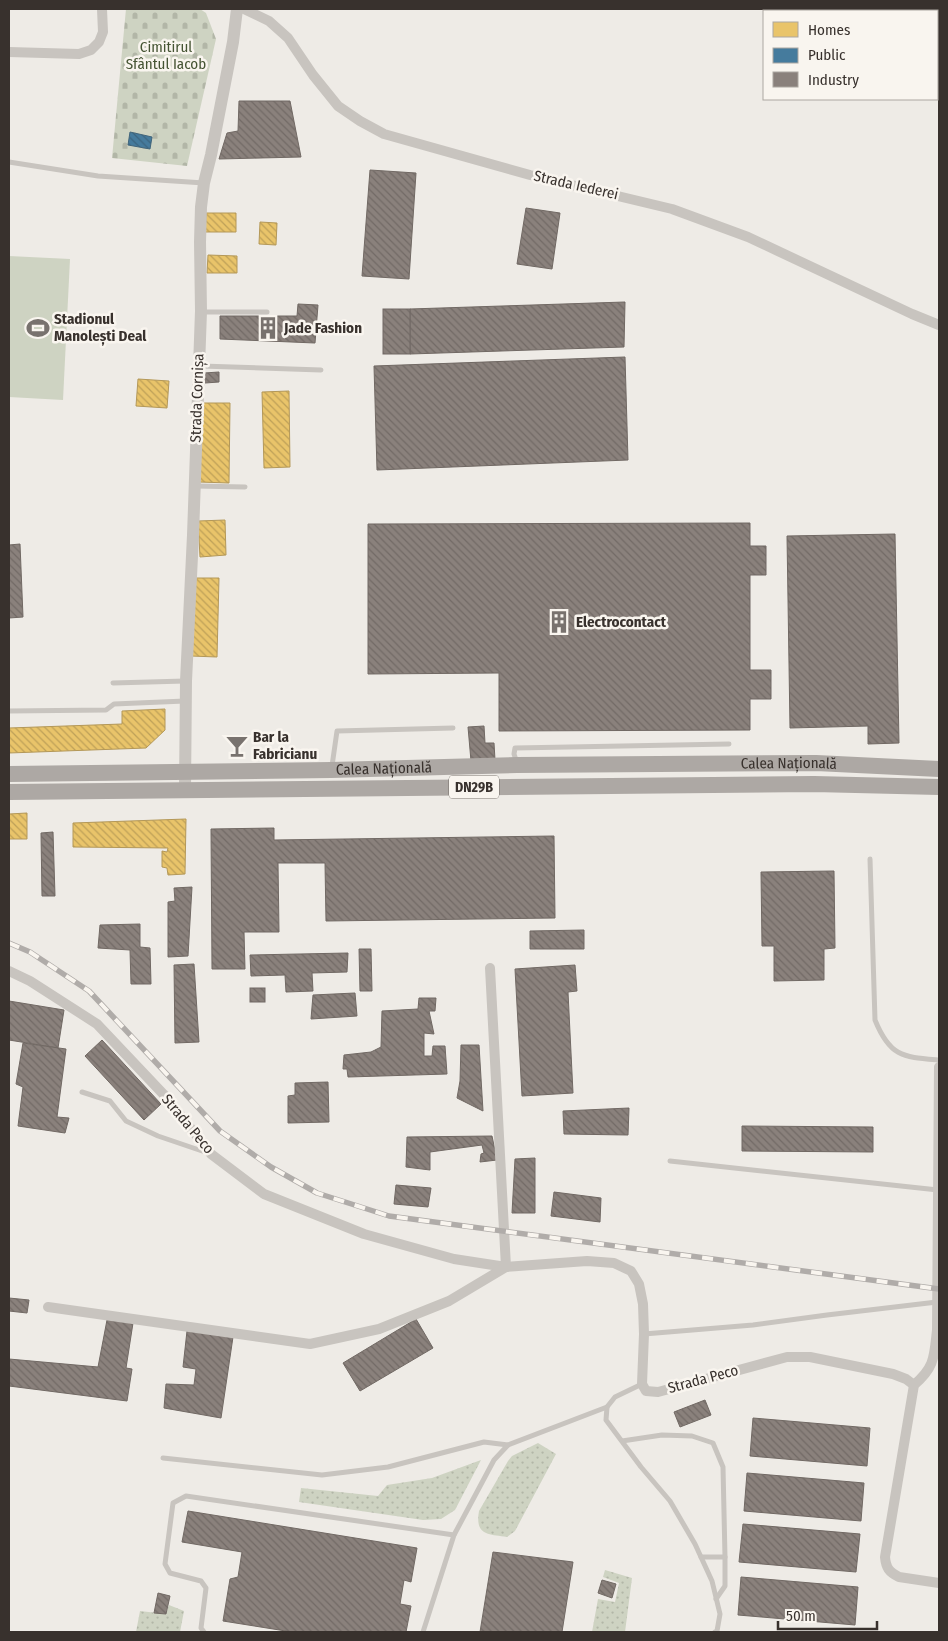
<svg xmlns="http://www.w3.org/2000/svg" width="948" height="1641" viewBox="0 0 948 1641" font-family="'Fira Sans Condensed',sans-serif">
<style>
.grass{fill:url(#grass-dots)}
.cemetery{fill:url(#cemetery-stones)}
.pitch{fill:#ced3c2}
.homes{fill:url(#homes-back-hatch);stroke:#b49858}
.public{fill:url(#public-back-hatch);stroke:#41657b}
.industry{fill:url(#industry-back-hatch);stroke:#716964}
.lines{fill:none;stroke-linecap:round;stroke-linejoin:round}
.service{stroke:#c8c4bf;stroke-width:5}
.minor{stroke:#c8c4bf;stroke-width:10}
.tertiary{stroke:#c8c4bf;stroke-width:12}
.primary{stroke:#ada8a4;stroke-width:16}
.rail-casing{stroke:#b0aca9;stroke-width:5.5}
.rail{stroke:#f9f5ef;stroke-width:4;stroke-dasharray:11;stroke-linecap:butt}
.labels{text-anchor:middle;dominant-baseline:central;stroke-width:5;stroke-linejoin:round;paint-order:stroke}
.shield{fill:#f9f5ef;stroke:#726c67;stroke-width:1}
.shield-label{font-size:14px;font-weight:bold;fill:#38312d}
.park-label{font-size:15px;fill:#455433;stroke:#f9f5ef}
.street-label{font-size:15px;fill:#38312d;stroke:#f9f5ef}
.poi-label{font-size:15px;font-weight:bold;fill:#38312d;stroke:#f9f5ef;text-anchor:start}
</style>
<defs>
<pattern id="grass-dots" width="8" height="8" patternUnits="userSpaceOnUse" patternTransform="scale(1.25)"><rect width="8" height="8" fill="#ced3c2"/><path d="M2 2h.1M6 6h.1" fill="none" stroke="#b2b6a7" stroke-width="1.8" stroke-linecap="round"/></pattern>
<pattern id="cemetery-stones" width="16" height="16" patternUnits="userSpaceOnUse" patternTransform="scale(1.25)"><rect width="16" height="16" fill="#ced3c2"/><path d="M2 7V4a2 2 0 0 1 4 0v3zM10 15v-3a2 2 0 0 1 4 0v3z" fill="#b2b6a7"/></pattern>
<pattern id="homes-back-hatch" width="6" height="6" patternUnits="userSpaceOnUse" patternTransform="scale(1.25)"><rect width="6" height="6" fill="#e9c46a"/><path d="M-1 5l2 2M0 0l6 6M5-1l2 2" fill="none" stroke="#bea058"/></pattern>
<pattern id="public-back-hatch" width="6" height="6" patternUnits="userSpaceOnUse" patternTransform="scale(1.25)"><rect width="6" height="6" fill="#457b9d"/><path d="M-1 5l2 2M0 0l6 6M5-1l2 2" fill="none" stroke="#3b6580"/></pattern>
<pattern id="industry-back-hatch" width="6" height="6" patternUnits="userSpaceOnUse" patternTransform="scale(1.25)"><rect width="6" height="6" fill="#8a817c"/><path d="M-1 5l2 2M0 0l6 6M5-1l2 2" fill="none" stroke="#726a66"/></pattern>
</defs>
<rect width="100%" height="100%" fill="#eeebe6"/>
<g class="grass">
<path d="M538 1443 556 1454 515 1531 507 1537C487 1534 475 1535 479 1511L508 1461 512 1456Z"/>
<path d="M481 1460 455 1510 441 1519 423 1520 299 1502 301 1488 378 1496 387 1485 432 1478Z"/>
<path d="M605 1570 632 1578 625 1632H592L598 1599 615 1602 619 1583 603 1577Z"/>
<path d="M169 1605 184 1611 180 1632H136L140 1611 166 1614Z"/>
</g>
<path class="cemetery" d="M126 9H200L206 13 216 39 187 166 112 158Z"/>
<path class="pitch" d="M9 256 70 259 63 400 9 397Z"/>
<g class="homes">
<path d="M206 213H236V232H205Z"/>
<path d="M260 222 277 223 276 245 259 244Z"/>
<path d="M208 255 237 256V273H207Z"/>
<path d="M138 379 169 381 167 408 136 406Z"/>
<path d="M289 391 290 467 264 468 262 392Z"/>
<path d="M199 403H230L229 483 199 482Z"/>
<path d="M225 520 226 555 200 557 198 521Z"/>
<path d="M193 578H219L217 657 191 656Z"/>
<path d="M165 709V730L146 748 9 753V728L122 724V711Z"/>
<path d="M27 813V839H9V814Z"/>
<path d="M186 819 185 874 168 875 167 868 162 867V851L167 852 168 848 73 847V823Z"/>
</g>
<path class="public" d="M130 132 152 137 150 149 128 145Z"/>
<g class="industry">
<path d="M239 101H290L301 157 219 159 227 133 238 131Z"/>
<path d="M370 170 416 173 409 279 362 276Z"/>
<path d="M526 208 560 213 552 269 517 264Z"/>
<path d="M625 302 624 347 410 354V309Z"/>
<path d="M298 304 318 305 315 343 220 339V316H297Z"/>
<rect x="383" y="309" width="27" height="45"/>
<path d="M625 357 628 460 377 470 374 366Z"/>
<path d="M219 372V382L205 383 204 373Z"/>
<path d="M750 523V546H766V575H750V670H771V699H750V730L499 731V673L368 674V524Z"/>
<path d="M895 534 899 743 868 744V726L790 728 787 536Z"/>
<path d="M20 544 23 617 9 618V545Z"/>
<path d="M484 726 485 743H494L495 760 471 761 468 727Z"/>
<path d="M274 828V840L554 836 555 918 326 921 325 863H278L279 932H244L245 969H212L211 829Z"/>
<path d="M53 832 55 896H42L41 833Z"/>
<path d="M834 871 835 948 824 949V980L774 981V946H762L761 872Z"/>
<path d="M192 887 188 956 168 957V902L175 901 174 888Z"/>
<path d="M140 924V947L150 948 151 984H131L130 950 98 948 100 925Z"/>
<path d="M584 930V949H530V931Z"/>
<path d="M359 949H371L372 991H360Z"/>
<path d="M348 953 347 972 312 973 313 991 286 992 285 975 251 976 250 955Z"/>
<path d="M194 964 199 1042 175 1043 174 965Z"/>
<path d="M575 965 577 991 568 992 573 1093 522 1096 515 969Z"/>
<rect x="250" y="988" width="15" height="14"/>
<path d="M355 993 357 1016 311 1019 313 995Z"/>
<path d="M419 998H436L435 1011H429L434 1034 424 1033V1056H432L433 1046H445L447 1074 348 1077 347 1069H343L344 1055 371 1052 381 1047 382 1011 418 1009Z"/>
<path d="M9 1001 64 1010 58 1048 9 1040Z"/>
<path d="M102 1040 161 1104 144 1120 85 1056Z"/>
<path d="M23 1043 66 1049 57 1117 69 1118 65 1133 18 1126 23 1087 16 1084Z"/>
<path d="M461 1045H479L483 1111 457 1098 460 1081Z"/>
<path d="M328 1082 329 1122 288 1123V1096L295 1095V1083Z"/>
<path d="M629 1108 628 1135 564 1134 563 1111Z"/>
<path d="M742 1126 873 1127V1152L742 1151Z"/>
<path d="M492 1136 497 1160 480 1162 481 1154 484 1153 482 1145 430 1152V1170L406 1167 407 1137Z"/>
<path d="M535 1158V1213H512L515 1159Z"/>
<path d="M396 1185 431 1188 428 1207 394 1204Z"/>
<path d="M554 1192 601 1198 600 1222 551 1216Z"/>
<path d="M9 1298 29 1300 27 1313 9 1311Z"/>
<path d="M416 1319 433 1348 360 1391 343 1363Z"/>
<path d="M107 1320 133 1323 126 1368 132 1369 127 1401 9 1386V1359L98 1367Z"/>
<path d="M187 1331 233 1337 221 1418 164 1408 166 1384 194 1385 196 1369 183 1367Z"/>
<path d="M705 1400 711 1415 680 1427 674 1412Z"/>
<path d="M753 1418 870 1428 867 1466 750 1456Z"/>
<path d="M747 1473 864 1483 861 1521 744 1511Z"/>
<path d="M188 1511 417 1548 411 1582 404 1580 400 1604 411 1606 406 1632H292L223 1621 230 1579 238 1577 242 1552 182 1542Z"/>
<path d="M743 1524 860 1534 856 1572 739 1562Z"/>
<path d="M493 1552 573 1562 562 1632H480Z"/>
<path d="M741 1577 858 1587 855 1625 738 1615Z"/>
<path d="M602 1580 616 1584 612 1598 598 1593Z"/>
<path d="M158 1593 170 1596 166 1614 154 1613Z"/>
</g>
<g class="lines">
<g class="service">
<path d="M9 162 98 176 204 183"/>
<path d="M202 312H267"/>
<path d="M201 366 321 370"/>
<path d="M195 486 245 487"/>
<path d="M113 683 185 681"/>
<path d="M9 711 106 710 114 704 185 701"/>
<path d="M517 763 514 754 515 748 729 744"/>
<path d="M332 766 337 731 453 728"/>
<path d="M870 859 875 1020C890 1057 903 1057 939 1060"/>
<path d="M82 1092 110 1101 126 1121 158 1136 208 1153"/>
<path d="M670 1161 938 1190"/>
<path d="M644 1334 753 1325 827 1315 937 1302"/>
<path d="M642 1384 615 1397 607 1407 606 1420 641 1467 670 1501 695 1544 712 1581 720 1614 717 1631 715 1632"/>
<path d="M622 1441 662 1435 692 1436 713 1443 723 1467 725 1557V1586L716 1599"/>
<path d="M163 1458 322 1475 388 1467 484 1442 508 1445"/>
<path d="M701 1557H725"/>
<path d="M204 1632 201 1628 206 1588 201 1581 170 1573 165 1564 173 1503 186 1496 454 1535"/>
<path d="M423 1632 454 1535 494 1460 508 1445 607 1407"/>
</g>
<g class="minor">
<path d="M244 9 269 21 288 38 313 75 338 106 360 121 384 134 530 175 672 209 748 237 912 314 939 325"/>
<path d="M9 52 79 54 91 50 99 42 103 32 102 9"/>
<path d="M9 971 30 981 97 1024 167 1098 211 1154 264 1194 364 1234 454 1259 506 1267 587 1261 614 1263 631 1271 639 1284 643 1304 644 1334 642 1384 646 1391 658 1392 787 1357H810L893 1374 906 1379 914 1385"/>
<path d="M939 1067 937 1330C934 1357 935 1367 914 1385L885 1557C886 1568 889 1572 899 1577L939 1583"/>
<path d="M48 1307 310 1344 379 1329 449 1301 506 1267 490 968"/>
</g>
<path class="tertiary" d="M185 790 186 681 193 535 201 311 200 242 201 207 204 183 211 155 233 42 237 9"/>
<g class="primary">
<path id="s1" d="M9 774 331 770 517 765 816 763 939 769"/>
<path d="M9 792 814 784 939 787"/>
</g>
<defs>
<path id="rail" d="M9 943 30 952 89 991 220 1131 271 1167 317 1193 389 1216 939 1289"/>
</defs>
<use href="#rail" class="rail-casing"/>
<use href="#rail" class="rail"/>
</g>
<defs>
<symbol id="stadium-bare" viewBox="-9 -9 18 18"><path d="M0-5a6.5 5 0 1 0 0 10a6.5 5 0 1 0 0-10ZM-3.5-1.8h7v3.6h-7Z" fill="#78726e" stroke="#f9f5ef" stroke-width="2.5" paint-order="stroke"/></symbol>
<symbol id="building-bare" viewBox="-9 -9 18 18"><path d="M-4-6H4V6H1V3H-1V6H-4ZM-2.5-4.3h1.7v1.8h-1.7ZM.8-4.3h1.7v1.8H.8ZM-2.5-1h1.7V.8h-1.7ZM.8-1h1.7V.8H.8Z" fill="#78726e" stroke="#f9f5ef" stroke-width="2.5" paint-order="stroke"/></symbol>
<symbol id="bar-bare" viewBox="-9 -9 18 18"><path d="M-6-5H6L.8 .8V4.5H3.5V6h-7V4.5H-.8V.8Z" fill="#78726e" stroke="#f9f5ef" stroke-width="2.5" paint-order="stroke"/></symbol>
</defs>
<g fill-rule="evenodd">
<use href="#stadium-bare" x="22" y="312" width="32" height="32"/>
<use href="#building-bare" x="252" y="312" width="32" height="32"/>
<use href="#building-bare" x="543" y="606" width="32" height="32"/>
<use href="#bar-bare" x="221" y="730" width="32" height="32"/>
</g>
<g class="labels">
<rect class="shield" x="449" y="775.5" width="50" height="23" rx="4"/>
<g class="shield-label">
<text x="474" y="787">DN29B</text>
</g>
<g class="park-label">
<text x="166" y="47">Cimitirul<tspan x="166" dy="17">Sfântul Iacob</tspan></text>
</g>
<g class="street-label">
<text transform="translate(576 185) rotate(13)">Strada Iederei</text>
<text transform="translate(197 398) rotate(-88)">Strada Cornișa</text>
<text stroke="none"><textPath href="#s1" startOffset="780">Calea Națională</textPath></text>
<text stroke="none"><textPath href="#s1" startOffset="375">Calea Națională</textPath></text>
<text transform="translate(188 1124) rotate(50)">Strada Peco</text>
<text transform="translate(703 1379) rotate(-15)">Strada Peco</text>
</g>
<g class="poi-label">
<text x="54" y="319">Stadionul<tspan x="54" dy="17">Manolești Deal</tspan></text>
<text x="284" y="328">Jade Fashion</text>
<text x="576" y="622">Electrocontact</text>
<text x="253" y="737">Bar la<tspan x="253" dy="17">Fabricianu</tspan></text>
</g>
</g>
<rect width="948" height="1641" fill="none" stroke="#38312d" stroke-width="20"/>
<rect x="763" y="10" width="175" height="90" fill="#f9f5ef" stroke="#aca7a1"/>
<rect x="773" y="22" width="25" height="15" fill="#e9c46a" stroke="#aca7a1"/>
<text x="808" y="35" font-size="15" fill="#38312d">Homes</text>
<rect x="773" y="48" width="25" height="15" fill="#457b9d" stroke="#aca7a1"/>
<text x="808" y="60" font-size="15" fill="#38312d">Public</text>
<rect x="773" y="72" width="25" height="15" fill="#8a817c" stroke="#aca7a1"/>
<text x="808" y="85" font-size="15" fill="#38312d">Industry</text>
<path d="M778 1621v8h99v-8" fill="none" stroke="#38312d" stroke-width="2.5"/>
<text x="786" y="1621" font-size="15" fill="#38312d" stroke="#f9f5ef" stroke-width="4" paint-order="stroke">50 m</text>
</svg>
